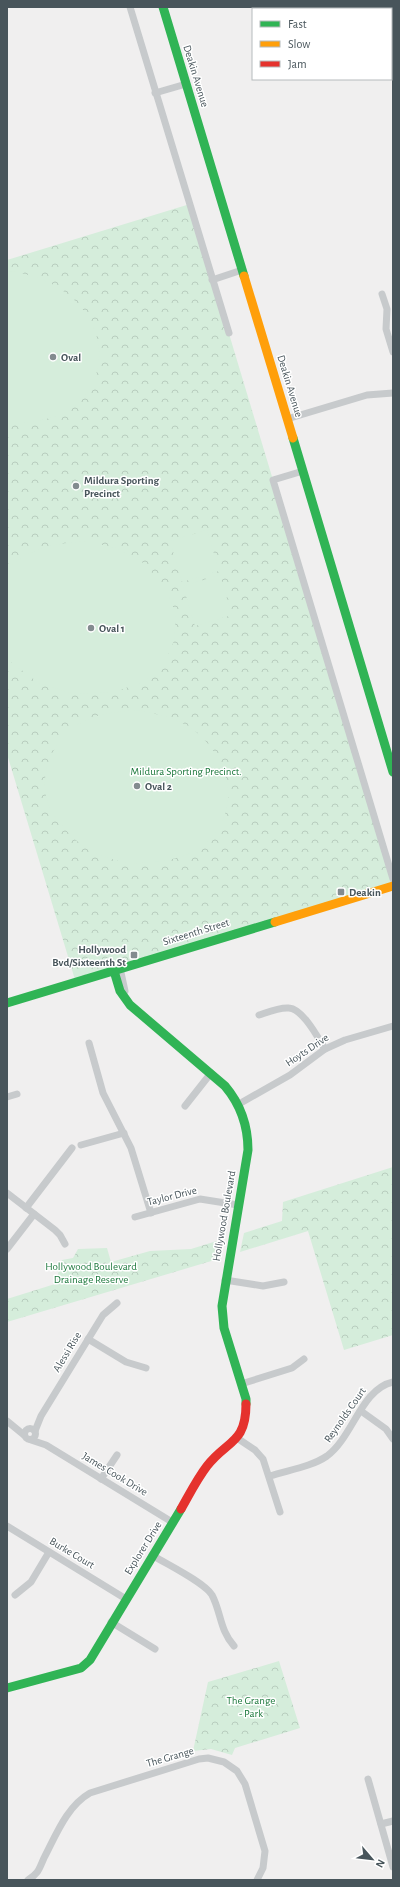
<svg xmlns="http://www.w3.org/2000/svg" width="400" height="1887" viewBox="0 0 400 1887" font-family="'Alegreya Sans',sans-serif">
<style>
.park{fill:url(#park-crowns)}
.garden{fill:#d5eddb}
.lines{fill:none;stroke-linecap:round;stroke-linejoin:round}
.street{stroke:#c7cacc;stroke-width:7}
.fast{stroke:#30b455;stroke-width:9}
.slow{stroke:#ff9f0a;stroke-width:9}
.jam{stroke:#e5322d;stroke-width:9}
.poi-dot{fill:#838b8f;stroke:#fff;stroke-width:1.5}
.labels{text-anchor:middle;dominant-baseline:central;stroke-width:3;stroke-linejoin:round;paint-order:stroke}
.street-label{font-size:11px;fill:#48555b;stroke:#fff}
.poi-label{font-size:11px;font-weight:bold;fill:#48555b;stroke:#fff;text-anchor:start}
.park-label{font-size:11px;fill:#1c783c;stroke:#fff}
</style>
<defs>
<pattern id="park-crowns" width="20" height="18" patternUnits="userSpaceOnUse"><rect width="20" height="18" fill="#d5eddb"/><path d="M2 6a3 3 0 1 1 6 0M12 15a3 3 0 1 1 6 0" fill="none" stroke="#b8cdbe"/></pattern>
</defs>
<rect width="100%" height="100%" fill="#f0efef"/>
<g class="park">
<path d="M190 204 393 879V886L76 983 7 754V260Z"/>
<path d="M393 1167V1335L344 1350 308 1231 240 1252 244 1233 282 1221 283 1202Z"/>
<path d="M220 1240 218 1259 7 1322V1299L55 1284 62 1260 73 1258 78 1249 107 1248 111 1262 150 1251 191 1249Z"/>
<path d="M279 1661 300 1728 235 1748 232 1755 211 1749 193 1751 208 1682Z"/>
</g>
<g class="garden">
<path d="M7 271C14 271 21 273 28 275 75 286 114 332 94 381 89 393 78 406 66 412 47 421 28 423 7 424Z"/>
<path d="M207 530 219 571 182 582 170 541Z"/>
<path d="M85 541 116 548 141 561 165 587 176 614 174 641 167 657 157 671 143 682 114 692 74 694 39 683 12 663 7 655V569C35 546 49 545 85 541Z"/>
<path d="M220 575 232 615 195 626 183 586Z"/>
<path d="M138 710C157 714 178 718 194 730 228 758 242 803 211 838 194 858 166 861 142 863 137 863 132 864 127 863 117 861 102 856 93 852 76 843 64 829 54 815 34 786 49 742 77 725 95 713 117 712 138 710Z"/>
</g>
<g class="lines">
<g class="street">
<path d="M130 7 229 333"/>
<path d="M155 93 186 84"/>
<path d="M212 280 242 270"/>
<path d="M382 294 387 309 386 329 393 352"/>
<path d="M287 419 367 395 393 393"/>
<path d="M303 471 273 480 393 879"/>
<path d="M120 968 125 991"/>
<path d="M259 1015C268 1012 280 1007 289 1008 303 1009 318 1038 325 1049"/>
<path d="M89 1043 103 1093 131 1148 151 1213"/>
<path d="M7 1097 17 1094"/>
<path d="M239 1104 290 1075 325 1049 345 1040 393 1026"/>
<path d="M185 1106 211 1073"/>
<path d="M81 1145 124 1133"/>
<path d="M7 1193 55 1230 60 1235 65 1244"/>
<path d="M26 1208 72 1148"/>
<path d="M135 1217 200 1199 238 1205"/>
<path d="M7 1249 34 1214"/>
<path d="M225 1280 263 1286 284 1282"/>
<path d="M88 1339 126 1362 146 1368"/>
<path d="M241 1384 292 1368 304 1359"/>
<path d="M361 1411 386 1429 393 1439"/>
<path d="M7 1421 24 1435"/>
<circle cx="30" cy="1434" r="5.5"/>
<path d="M35 1431 41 1416 103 1315 117 1303"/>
<path d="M237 1438 255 1450 263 1459 280 1512"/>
<path d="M31 1440 46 1445 172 1522"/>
<path d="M270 1476C288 1470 311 1467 327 1456 353 1437 361 1389 393 1382"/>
<path d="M101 1479 117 1455"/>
<path d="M7 1526 126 1599"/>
<path d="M152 1555C166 1564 204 1582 212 1595 221 1612 220 1631 234 1646"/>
<path d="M15 1595 31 1582 49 1552"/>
<path d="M111 1622 155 1649"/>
<path d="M368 1779 393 1867"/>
<path d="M381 1824 393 1821"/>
<path d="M28 1880C39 1873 39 1869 44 1858 56 1835 67 1806 90 1793L199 1759 208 1758 224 1762 237 1771 245 1784 265 1851 263 1868 257 1880"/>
</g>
<g class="fast">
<path d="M163 7 244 276"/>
<path d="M293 438 393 772"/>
<path d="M114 971 120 991 130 1005 225 1086C241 1105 248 1125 248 1150L222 1306 224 1328 246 1399V1404"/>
<path d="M7 1003 275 922"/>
<path d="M7 1688 81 1668 90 1660 181 1509"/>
</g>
<g class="slow">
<path d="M244 276 293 438"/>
<path d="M275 922 393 886"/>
</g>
<path class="jam" d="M181 1509C189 1495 197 1479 207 1466 227 1440 246 1444 246 1404"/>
</g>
<g class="poi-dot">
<circle cx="53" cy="357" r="4"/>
<circle cx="76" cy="486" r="4"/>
<circle cx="91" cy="628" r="4"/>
<circle cx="137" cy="786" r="4"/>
<rect x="337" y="888" width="8" height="8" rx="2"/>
<rect x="130" y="951" width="8" height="8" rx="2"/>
</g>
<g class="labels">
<g class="street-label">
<text transform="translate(196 76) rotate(73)">Deakin Avenue</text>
<text transform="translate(290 386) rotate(73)">Deakin Avenue</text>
<text transform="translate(196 932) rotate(-17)">Sixteenth Street</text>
<text transform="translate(307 1050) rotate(-34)">Hoyts Drive</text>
<text transform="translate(172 1196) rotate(-14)">Taylor Drive</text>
<text transform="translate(224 1216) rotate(-80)">Hollywood Boulevard</text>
<text transform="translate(67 1352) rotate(-59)">Alessi Rise</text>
<text transform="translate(345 1415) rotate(-55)">Reynolds Court</text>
<text transform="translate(115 1474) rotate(31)">James Cook Drive</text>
<text transform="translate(143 1548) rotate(-58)">Explorer Drive</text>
<text transform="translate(72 1553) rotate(31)">Burke Court</text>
<text transform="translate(170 1757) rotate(-16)">The Grange</text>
</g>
<g class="poi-label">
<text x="61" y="357">Oval</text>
<text x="84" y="480">Mildura Sporting<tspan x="84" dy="13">Precinct</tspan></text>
<text x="99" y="628">Oval 1</text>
<text x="145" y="786">Oval 2</text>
<text x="349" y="892">Deakin</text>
<text x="126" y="949" text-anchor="end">Hollywood<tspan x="126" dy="13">Bvd/Sixteenth St</tspan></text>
</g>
<g class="park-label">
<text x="186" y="771">Mildura Sporting Precinct.</text>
<text x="91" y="1266">Hollywood Boulevard<tspan x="91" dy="13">Drainage Reserve</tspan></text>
<text x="251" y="1700">The Grange<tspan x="251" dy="13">- Park</tspan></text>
</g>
</g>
<rect width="400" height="1887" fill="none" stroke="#48555b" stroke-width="16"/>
<rect x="252" y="8" width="140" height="72" fill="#ffffff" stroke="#b6bbbd"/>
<rect x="260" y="21" width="20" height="6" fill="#30b455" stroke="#b6bbbd"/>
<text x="288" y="28" font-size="12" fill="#48555b">Fast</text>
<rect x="260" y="41" width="20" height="6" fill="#ff9f0a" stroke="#b6bbbd"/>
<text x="288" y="48" font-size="12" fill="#48555b">Slow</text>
<rect x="260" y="61" width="20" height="6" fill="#e5322d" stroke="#b6bbbd"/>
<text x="288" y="68" font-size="12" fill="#48555b">Jam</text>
<g transform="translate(372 1859) rotate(118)" stroke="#ffffff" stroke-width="3" paint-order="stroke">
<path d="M0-3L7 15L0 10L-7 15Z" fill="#48555b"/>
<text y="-6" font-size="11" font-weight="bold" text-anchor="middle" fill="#48555b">N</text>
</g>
</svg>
